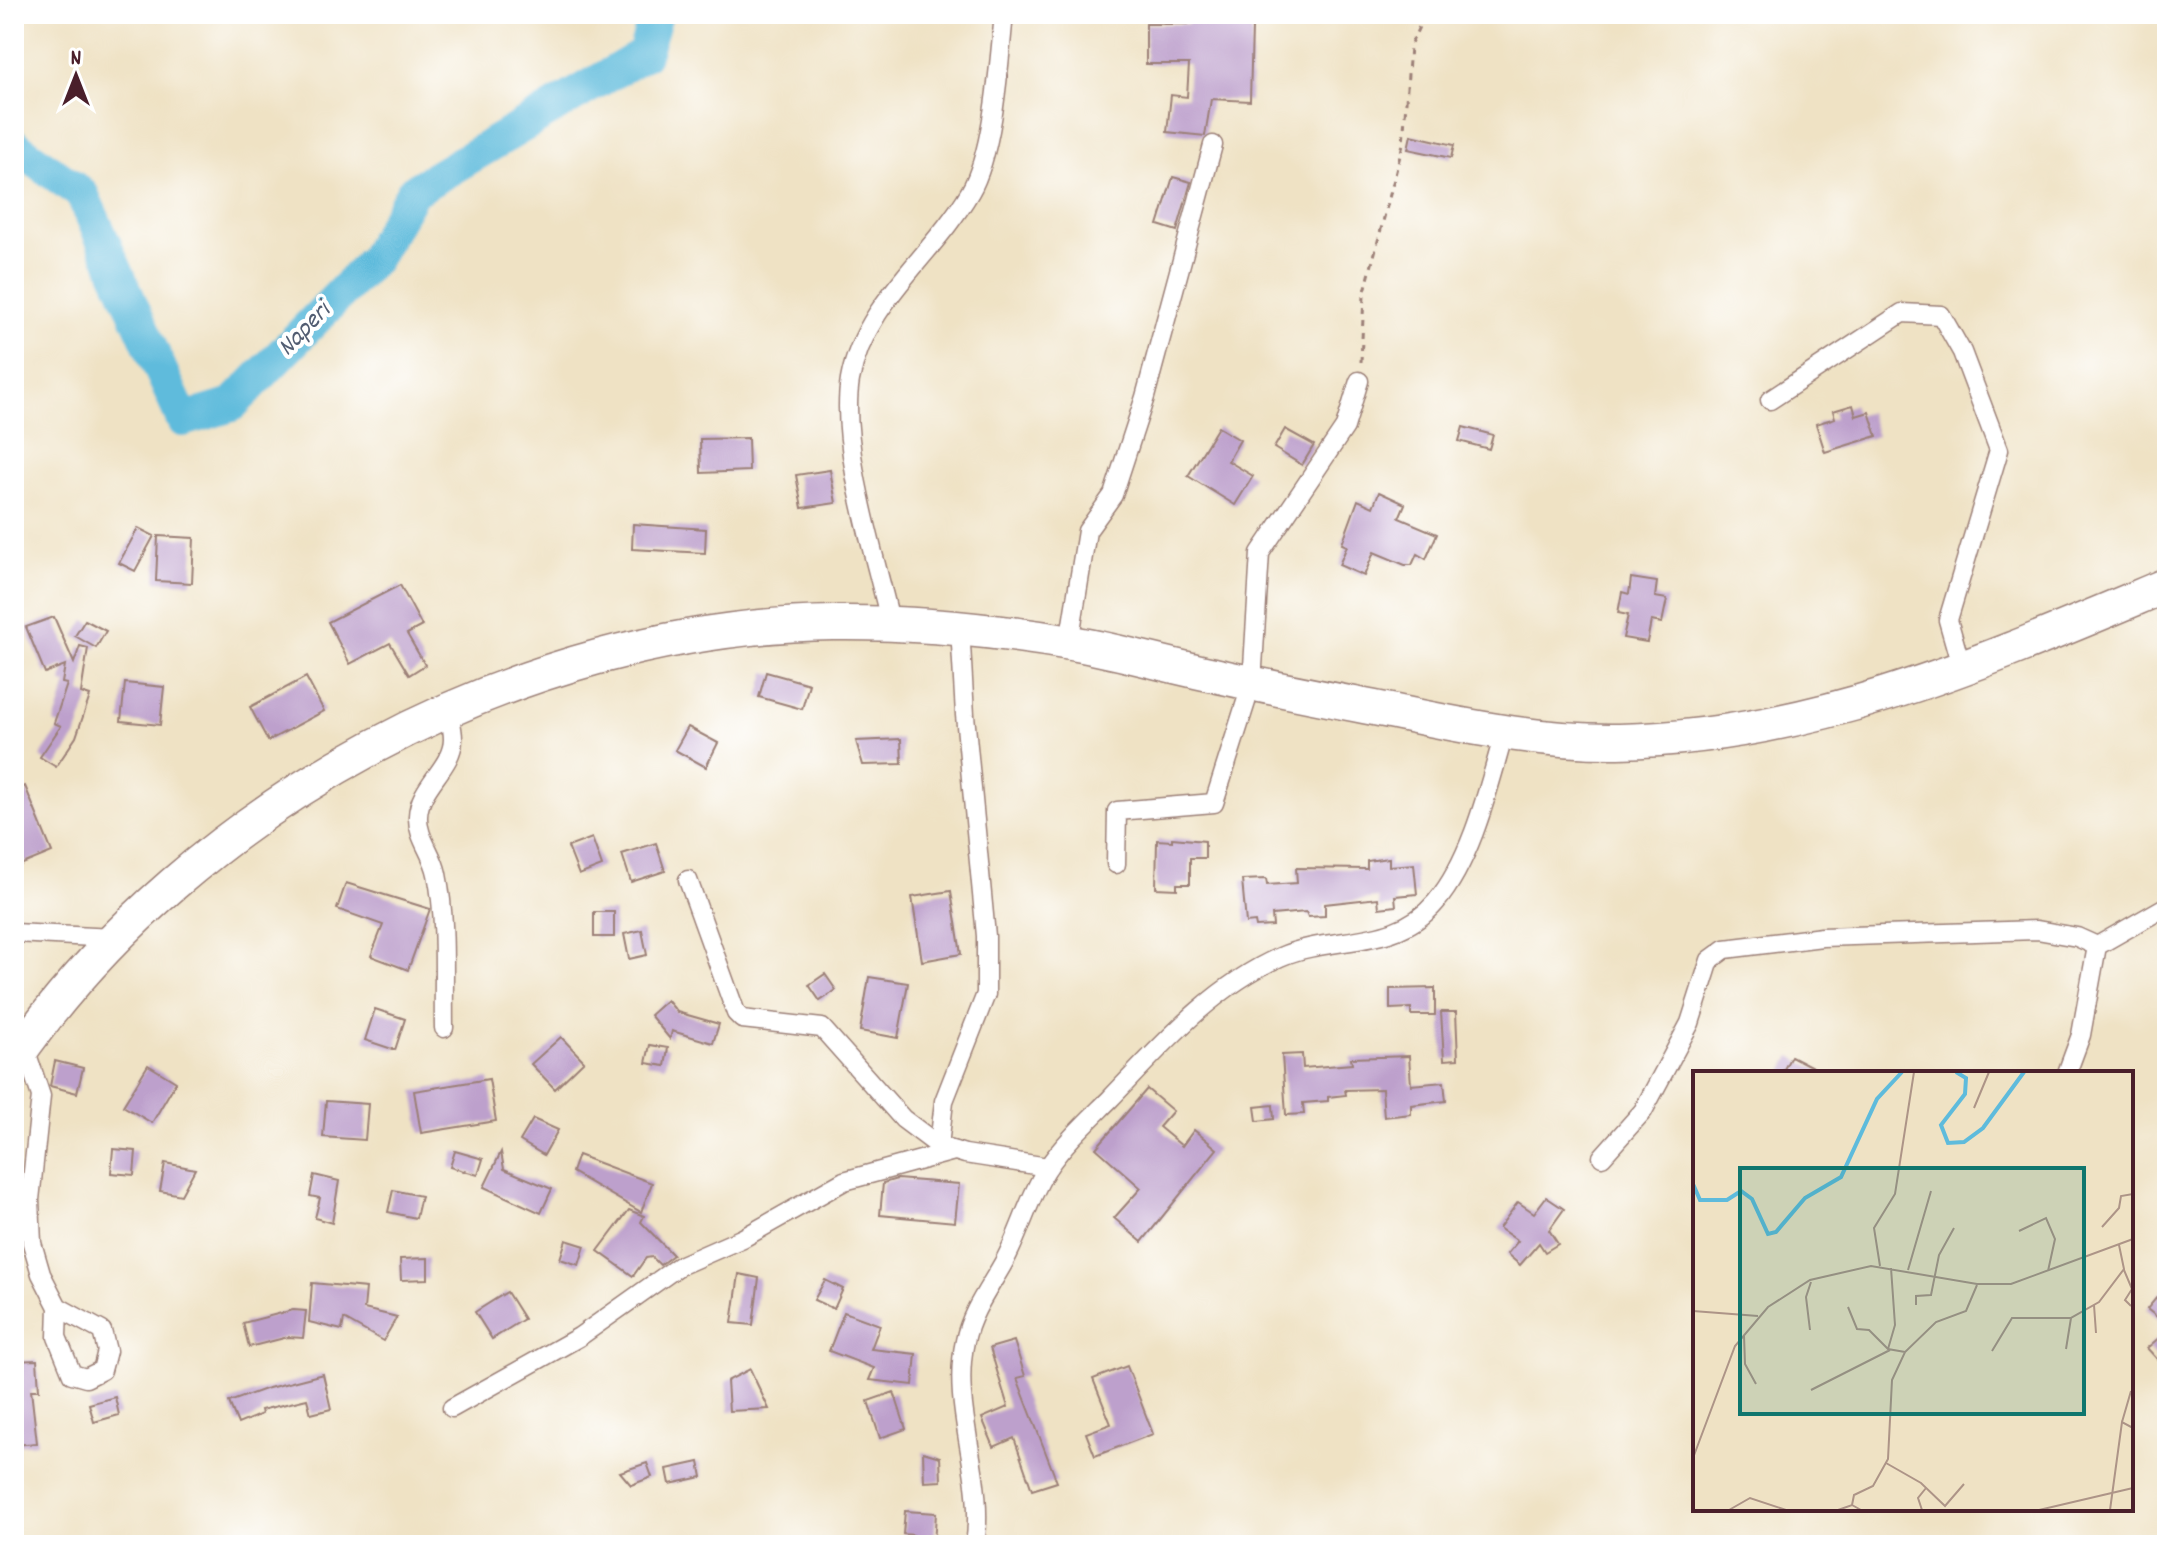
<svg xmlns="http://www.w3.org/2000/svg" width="2181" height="1559" viewBox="0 0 2181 1559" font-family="Dekko,sans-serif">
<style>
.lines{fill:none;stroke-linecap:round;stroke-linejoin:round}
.river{stroke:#5ebbdc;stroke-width:34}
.building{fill:#bda0cc}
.street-casing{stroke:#9c8078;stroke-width:21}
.highway-casing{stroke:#9c8078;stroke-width:37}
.path{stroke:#9c8078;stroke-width:3;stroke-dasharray:6 6;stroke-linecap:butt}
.street{stroke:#fff;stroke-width:18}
.highway{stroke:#fff;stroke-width:34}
.labels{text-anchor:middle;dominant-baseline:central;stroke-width:8;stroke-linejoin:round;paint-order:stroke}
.water-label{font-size:26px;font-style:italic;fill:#525d72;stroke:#fff}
.inset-river{fill:none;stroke:#5ebbdc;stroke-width:4}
.inset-road{fill:none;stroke:#ad9487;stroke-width:2}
.view{fill:#0f766e;fill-opacity:0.15;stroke:#0f766e;stroke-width:4}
.inset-edge{fill:none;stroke:#4a1f2b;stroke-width:4}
</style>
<rect width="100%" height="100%" fill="#fff"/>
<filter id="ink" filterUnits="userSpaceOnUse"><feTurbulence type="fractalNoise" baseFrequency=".0125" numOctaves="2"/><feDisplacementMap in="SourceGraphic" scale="16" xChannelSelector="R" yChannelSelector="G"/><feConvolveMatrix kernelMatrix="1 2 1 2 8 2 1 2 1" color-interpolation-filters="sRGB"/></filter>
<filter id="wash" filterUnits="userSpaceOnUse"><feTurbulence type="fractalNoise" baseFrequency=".006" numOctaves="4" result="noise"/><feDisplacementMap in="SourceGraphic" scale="32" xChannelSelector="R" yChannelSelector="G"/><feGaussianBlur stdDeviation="1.8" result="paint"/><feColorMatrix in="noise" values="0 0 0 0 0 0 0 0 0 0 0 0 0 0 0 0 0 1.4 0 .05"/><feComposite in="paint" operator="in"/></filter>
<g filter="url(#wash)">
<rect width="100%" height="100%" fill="#efe2c4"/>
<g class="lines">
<path class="river" d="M14 145 82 194 183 420 232 405 374 259 413 191 644 54 656 14"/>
</g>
<g id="blocks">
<g class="building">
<path d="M1188 14H1247L1245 27H1252L1250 101 1211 99 1205 136 1167 132 1171 95 1187 97 1189 64H1146V24H1188Z"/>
<path d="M1411 135 1454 145 1451 158 1408 149Z"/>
<path d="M1173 177 1191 182 1177 231 1158 225Z"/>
<path d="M1853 405 1856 416 1869 412 1877 436 1825 452 1816 424 1835 418 1833 411Z"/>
<path d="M1218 427 1240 440 1228 461 1253 476 1235 505 1188 476Z"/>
<path d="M1463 427 1493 435 1489 449 1459 441Z"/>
<path d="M1285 429 1314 445 1302 465 1274 448Z"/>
<path d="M748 438 749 471 701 473 700 439Z"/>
<path d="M830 470 836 503 802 508 796 475Z"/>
<path d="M1379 492 1405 504 1399 518 1437 534 1426 559 1417 554 1412 565H1405L1374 552 1364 576 1339 565 1347 546 1342 544 1358 500 1373 507Z"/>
<path d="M633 524 706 529 705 553 632 549Z"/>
<path d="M138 528 154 536 135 571 119 563Z"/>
<path d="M158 536 194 538 192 583 156 581Z"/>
<path d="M1631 578 1657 582 1655 597 1667 599 1662 623 1651 621 1647 642 1623 638 1628 615 1618 613 1622 592 1629 594Z"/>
<path d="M400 585 422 626 407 634 425 665 409 675 390 643 350 664 328 622Z"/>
<path d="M54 617 74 663 80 646 88 648 81 693 90 696 76 737 56 767 40 757 61 726 54 723 67 684 62 683 65 665 45 673 26 627Z"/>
<path d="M85 620 106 631 96 648 75 636Z"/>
<path d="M766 672 809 684 802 709 759 697Z"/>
<path d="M306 677 324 711 268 741 250 707Z"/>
<path d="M125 683 164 687 160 725 121 721Z"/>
<path d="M688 727 718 743 706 767 675 750Z"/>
<path d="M901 739 902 764 863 765 856 741Z"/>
<path d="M25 786 52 852 18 866 14 856V791Z"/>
<path d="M592 838 602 866 579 875 568 847Z"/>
<path d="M1172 838 1205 841V858H1190V884H1177V889L1156 888 1157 840 1172 841Z"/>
<path d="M656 843 665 871 631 882 622 854Z"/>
<path d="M1389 858V866L1414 864 1417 894 1395 896 1396 906 1379 908 1378 898 1325 904V916L1308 917 1306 912 1272 915 1273 926 1256 927 1255 922 1246 923 1242 880 1266 879 1267 885 1297 883 1296 868 1367 869V861Z"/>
<path d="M346 883 430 909 408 970 371 956 383 925 337 909Z"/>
<path d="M951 891 961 954 922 961 912 897Z"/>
<rect x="594" y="912" width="20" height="25"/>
<path d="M642 930 647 955 629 959 624 934Z"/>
<path d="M825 974 836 990 820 1001 809 985Z"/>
<path d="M869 977 908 983 898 1038 860 1031Z"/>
<path d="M1435 988V1015H1411V1008L1390 1009V989Z"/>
<path d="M667 1000 677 1012 719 1024 713 1043 672 1031 670 1039 650 1015Z"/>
<path d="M375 1009 405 1019 395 1050 365 1040Z"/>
<path d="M1441 1012H1456L1458 1059 1444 1060Z"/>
<path d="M561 1037 584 1061 555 1089 531 1064Z"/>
<path d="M650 1045 668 1048 665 1066 646 1063Z"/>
<path d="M1302 1054 1303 1068 1352 1064 1351 1058 1409 1056 1411 1085 1444 1082 1446 1101 1411 1105V1114L1384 1117 1382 1089 1345 1090 1346 1095 1328 1097V1101L1303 1103 1304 1114 1286 1115 1282 1055Z"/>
<path d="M1791 1056 1824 1073H1782Z"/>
<path d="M55 1061 83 1068 77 1093 50 1086Z"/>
<path d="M148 1065 176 1082 152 1123 123 1106Z"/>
<path d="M489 1079 496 1121 421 1133 414 1091Z"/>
<path d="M1147 1089 1173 1111 1159 1127 1182 1146 1194 1130 1217 1149 1142 1242 1114 1218 1141 1188 1096 1148Z"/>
<path d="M326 1101 368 1104 365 1140 323 1137Z"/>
<path d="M1273 1105 1274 1119 1257 1121 1255 1107Z"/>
<path d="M533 1119 558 1130 544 1155 520 1141Z"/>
<path d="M113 1149 136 1151 134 1175 111 1173Z"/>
<path d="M455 1151 483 1159 478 1175 450 1167Z"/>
<path d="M501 1152 504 1169 552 1189 541 1213 484 1187Z"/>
<path d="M578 1155 652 1183 641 1212 572 1172Z"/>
<path d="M165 1163 195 1169 181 1195 160 1191Z"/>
<path d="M314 1175 339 1181 332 1223 315 1218 320 1198 310 1196Z"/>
<path d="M897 1179 959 1184 955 1222 880 1215 883 1183Z"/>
<path d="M393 1190 421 1196 416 1218 388 1212Z"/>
<path d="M1546 1197 1564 1209 1549 1230 1558 1244 1545 1252 1539 1243 1520 1265 1507 1254 1518 1241 1499 1228 1518 1202 1534 1213Z"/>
<path d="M629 1210 644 1216 641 1222 673 1255 660 1265 652 1257 646 1258 633 1276 598 1251Z"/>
<path d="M566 1240 585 1246 579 1265 560 1259Z"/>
<path d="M428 1258V1279L401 1280 400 1259Z"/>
<path d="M739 1274 759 1278 753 1325 732 1323Z"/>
<path d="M825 1280 843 1289 834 1309 814 1300Z"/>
<path d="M312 1283 366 1288 364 1309 397 1317 383 1341 344 1319 342 1330 309 1322Z"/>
<path d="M2167 1285V1325L2147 1309Z"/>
<path d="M507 1292 524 1319 492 1339 475 1312Z"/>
<path d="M293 1310 306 1311 303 1338 288 1337 249 1347 243 1323Z"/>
<path d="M844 1312 880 1325 871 1349 916 1354 913 1385 869 1380 874 1368 829 1351Z"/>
<path d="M2167 1331V1370L2147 1348Z"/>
<path d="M1014 1341 1025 1376 1017 1378 1057 1482 1032 1490 1014 1438 994 1447 982 1418 1008 1407 990 1348Z"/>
<path d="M37 1360 39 1390H31L37 1443 14 1445V1361Z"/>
<path d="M1127 1366 1153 1434 1095 1456 1086 1433 1111 1424 1093 1379Z"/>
<path d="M750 1369 769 1409 729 1411 727 1381Z"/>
<path d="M323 1374 331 1409 311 1414 307 1399 261 1410 262 1414 238 1424 229 1402 265 1389Z"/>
<path d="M894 1392 906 1429 880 1438 868 1401Z"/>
<path d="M115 1397 119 1415 94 1422 89 1404Z"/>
<path d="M923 1452 940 1457 941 1481 924 1482Z"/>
<path d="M699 1462 702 1477 670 1484 667 1469Z"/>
<path d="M647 1463 652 1477 631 1485 620 1472Z"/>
<path d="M905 1511 936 1513 934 1545H913V1535L903 1534Z"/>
</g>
</g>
</g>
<g filter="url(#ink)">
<use href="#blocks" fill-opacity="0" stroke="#9c8078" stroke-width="2"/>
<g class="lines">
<defs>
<g id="street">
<path d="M1770 400 1902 313 1941 315 1962 352 1999 450 1948 620 1962 669"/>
<path d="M891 625C876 558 839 446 850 380 864 303 932 257 970 192 994 151 999 63 1004 14"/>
<path d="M1069 643 1087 531 1113 495 1145 397 1213 145"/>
<path d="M1116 864 1117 811 1214 803 1252 683 1260 553 1345 427 1359 381"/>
<path d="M688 880 736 1013 742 1019 822 1028 903 1119 939 1146 965 1154 1048 1167"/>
<path d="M14 933 114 938"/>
<path d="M444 1028C443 977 447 924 437 874 433 853 417 838 418 816 419 786 453 767 453 739 453 729 450 718 448 708"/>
<path d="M24 1045 41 1096 30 1200 32 1243 41 1274 58 1307 102 1331 107 1351 102 1370 86 1378 72 1374 57 1337 58 1307"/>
<path d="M2067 1073 2081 1035 2097 946 2167 906"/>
<path d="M939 1146 944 1101 986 994V936L965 715 960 627"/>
<path d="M1602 1157 1643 1111 1690 1023 1710 960 1725 949 1822 937 2037 930 2077 937 2097 946"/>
<path d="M452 1408 579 1337 679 1266 743 1238 844 1181 954 1151"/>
<path d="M975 1545C986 1476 950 1409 965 1341 971 1311 991 1286 1005 1260 1021 1230 1030 1194 1048 1167 1065 1142 1089 1120 1110 1099 1161 1046 1212 987 1280 957 1333 934 1395 951 1436 902 1472 859 1489 786 1504 734"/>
</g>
<path id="highway" d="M14 1060C192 804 520 627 833 623 915 622 996 630 1077 644 1123 652 1169 666 1214 675 1279 690 1345 702 1410 715 1479 729 1548 742 1619 741 1816 737 1988 660 2167 585"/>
</defs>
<use href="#street" class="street-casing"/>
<use href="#highway" class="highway-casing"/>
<path class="path" d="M1361 362 1364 295 1403 144 1410 46 1425 14"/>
<use href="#street" class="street"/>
<use href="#highway" class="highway"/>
</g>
</g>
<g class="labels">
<g class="water-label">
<text transform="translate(305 330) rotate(-46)">Naperi</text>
</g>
</g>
<g transform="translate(1693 1071)">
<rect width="440" height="440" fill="#efe2c4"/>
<path class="inset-river" d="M263 1 273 7 272 23 248 54 255 72 271 71 290 57 331 1M0 113 7 129H34L48 120 59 128 75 163 83 161 112 127 148 106 184 28 209 1"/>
<path class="inset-road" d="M281 37 296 1M409 156 426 137 428 125 440 123M326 160 353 147 362 168 355 200M187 195 181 157 202 123 221 1M215 199 238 120M431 199 439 218 432 229 438 235M223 234V225L238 224 246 184 261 157M401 234 403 262M155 236 164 258 176 259 195 278 212 281M0 240 65 245M117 259 113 226 118 211M51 264 52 293 63 313M195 278 202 254 198 197M373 278 378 247 406 231 431 198 426 174M299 280 319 247H378M118 319 197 279M429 351 438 320M0 387 42 275 75 236 117 209 178 195 284 213H318L440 168M193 392 228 412 252 435 271 413M159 434 161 424 180 415 195 388 199 309 212 281 243 251 273 240 284 214M36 439 57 427 93 439M145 439 159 434 168 439M229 439 225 427 233 417M346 439 440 417M417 439 429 351 440 357"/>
<path class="view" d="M47 97H391V343H47Z"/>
<rect width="440" height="440" class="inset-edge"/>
</g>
<rect width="2181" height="1559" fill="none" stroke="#fff" stroke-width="48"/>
<g transform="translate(76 76)" stroke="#ffffff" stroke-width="6" paint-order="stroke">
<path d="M0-6L14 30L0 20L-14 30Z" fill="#4a1f2b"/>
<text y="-12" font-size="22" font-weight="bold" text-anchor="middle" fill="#4a1f2b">N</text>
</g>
</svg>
